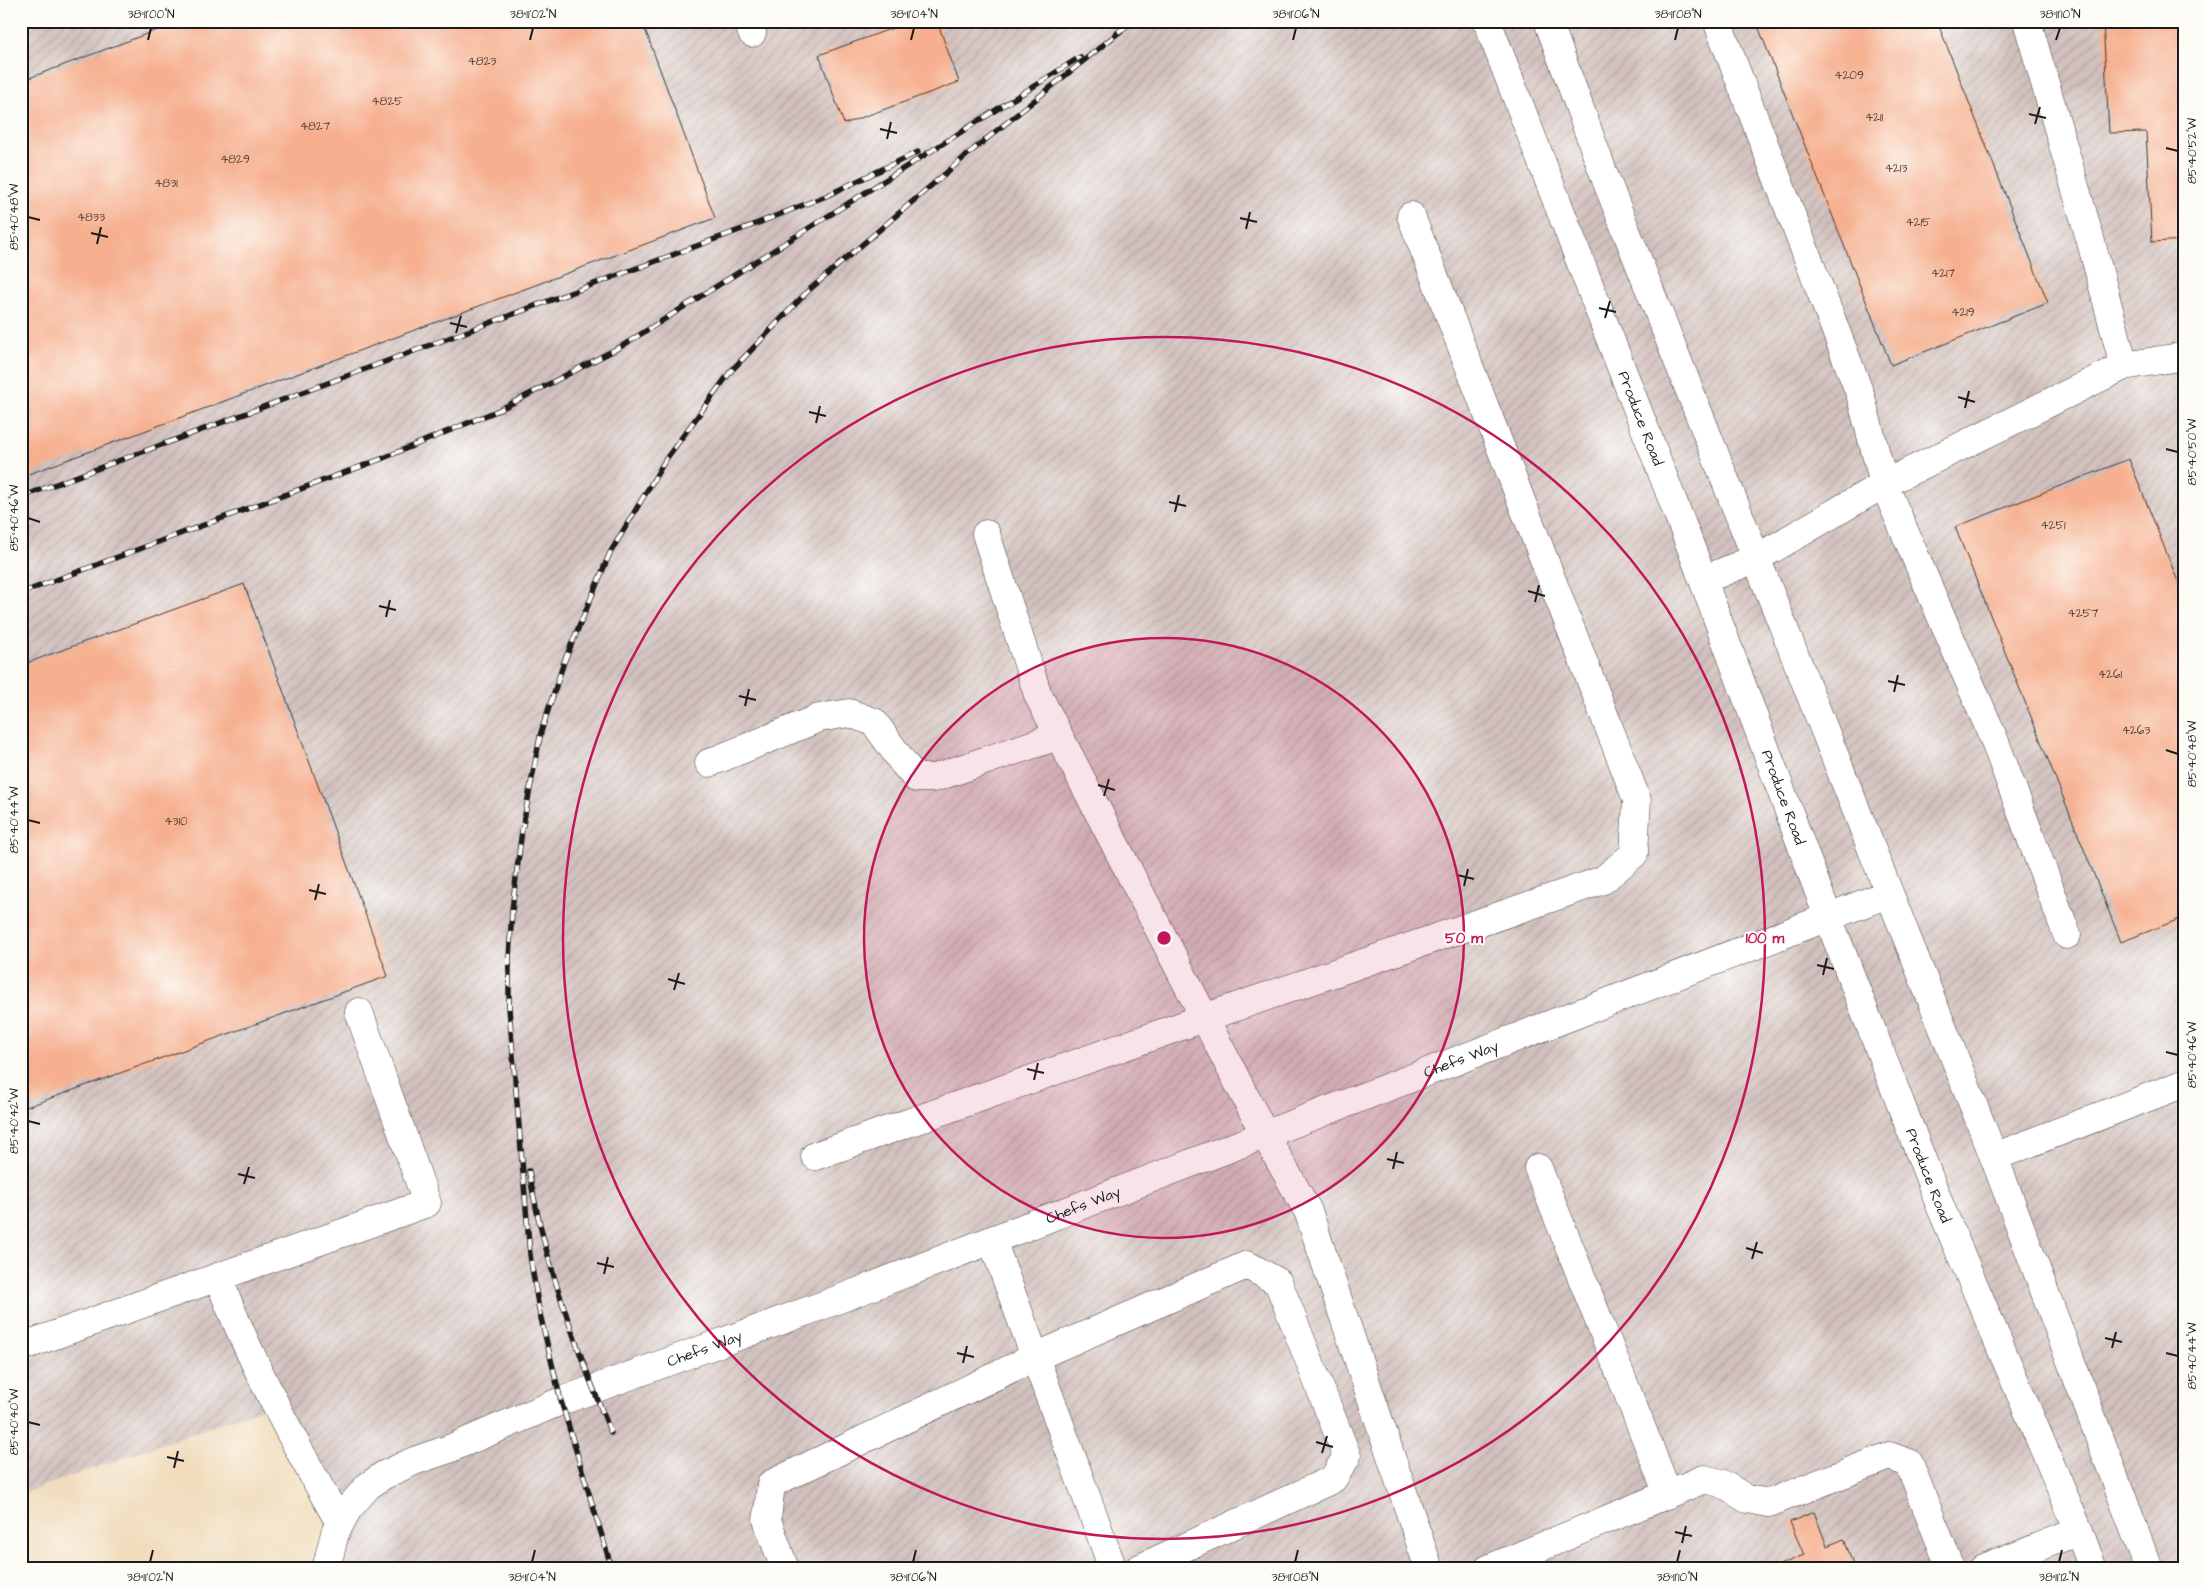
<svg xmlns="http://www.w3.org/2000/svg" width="2206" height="1590" viewBox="0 0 2206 1590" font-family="'Architects Daughter',sans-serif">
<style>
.industrial{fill:url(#industrial-furrows)}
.building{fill:#f6b090}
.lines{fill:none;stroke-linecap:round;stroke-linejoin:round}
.minor-casing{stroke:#3c3934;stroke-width:29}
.minor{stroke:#fff;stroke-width:28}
.rail-casing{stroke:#1c1c1c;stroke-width:5.5}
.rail{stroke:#fdfcf7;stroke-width:4;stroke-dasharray:11;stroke-linecap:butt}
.ticks{fill:none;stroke:#1c1c1c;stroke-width:2}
.ring{fill:none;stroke:#c2185b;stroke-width:2.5}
.labels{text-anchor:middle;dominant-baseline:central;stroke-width:4;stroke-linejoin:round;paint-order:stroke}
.number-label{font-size:12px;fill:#524139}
.street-label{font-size:15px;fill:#1c1c1c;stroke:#fdfcf7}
.centre{fill:#c2185b;stroke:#fdfcf7;stroke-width:2.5}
.ring-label{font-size:15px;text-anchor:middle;font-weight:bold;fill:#c2185b;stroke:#fdfcf7;stroke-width:4;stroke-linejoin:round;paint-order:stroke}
.neatline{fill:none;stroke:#1c1c1c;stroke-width:2}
.ticks-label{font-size:12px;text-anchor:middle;fill:#1c1c1c}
</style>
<defs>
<pattern id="industrial-furrows" width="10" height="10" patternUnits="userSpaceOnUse" patternTransform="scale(1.25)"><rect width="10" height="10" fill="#d1c0bd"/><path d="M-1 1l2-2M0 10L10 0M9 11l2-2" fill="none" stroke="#b3a4a2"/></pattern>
</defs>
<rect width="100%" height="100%" fill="#fdfcf7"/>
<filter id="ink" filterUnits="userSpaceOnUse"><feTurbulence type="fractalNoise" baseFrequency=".02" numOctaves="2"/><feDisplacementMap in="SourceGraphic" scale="10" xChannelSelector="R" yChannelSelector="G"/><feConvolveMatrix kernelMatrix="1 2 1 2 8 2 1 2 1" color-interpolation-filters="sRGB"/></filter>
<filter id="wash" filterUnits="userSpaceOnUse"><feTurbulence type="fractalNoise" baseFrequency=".0096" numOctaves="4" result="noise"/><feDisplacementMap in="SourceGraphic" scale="20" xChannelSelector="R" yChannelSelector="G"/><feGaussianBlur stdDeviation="1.12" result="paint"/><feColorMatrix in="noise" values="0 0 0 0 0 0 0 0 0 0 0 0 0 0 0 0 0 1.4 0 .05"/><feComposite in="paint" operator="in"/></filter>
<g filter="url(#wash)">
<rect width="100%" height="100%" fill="#f1ddbd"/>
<path class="industrial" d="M21 21H2185V1569H344L277 1403 21 1494Z"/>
<g id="blocks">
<g class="building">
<path d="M181 21H642L715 218 21 477V81Z"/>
<path d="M912 21H937L959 82 844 124 819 55Z"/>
<path d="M1756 21H1937L2048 303 1891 365Z"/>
<path d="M2103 21H2185V240L2152 242 2146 132 2109 133Z"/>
<path d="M2129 459 2185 599V917L2121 942 1955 527Z"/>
<path d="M244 584 388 976 21 1109V665Z"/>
<path d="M1814 1512 1827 1546 1844 1539 1855 1569H1770L1804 1555 1790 1522Z"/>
</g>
</g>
</g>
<g filter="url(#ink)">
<use href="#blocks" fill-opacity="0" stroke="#3c3934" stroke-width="1"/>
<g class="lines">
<defs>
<g id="minor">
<path d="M748 21 752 33"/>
<path id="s1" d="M1487 21 1693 553 1828 917 1941 1208 2079 1531 2093 1569"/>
<path d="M1548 21 1606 180 1994 1157 2149 1569"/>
<path d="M1717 21 1860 394 1884 484 1994 739 2067 935"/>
<path d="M2027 21 2091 242 2124 366"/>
<path d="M986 534 1038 695 1265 1135 1308 1211 1429 1569"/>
<path d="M1703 580 1757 558 1884 484 2124 366 2185 356"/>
<path d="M709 763 819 718 849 713 874 722 904 764 916 778H934L1058 736"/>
<path d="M815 1156 1204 1018 1603 880 1634 854 1637 800 1411 216"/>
<path d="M1994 1157 2185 1083"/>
<path d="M1538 1168 1668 1494"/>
<path d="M992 1240 1113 1569"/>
<path d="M218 1277 427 1203 359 1012"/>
<path d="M21 1347 218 1277C251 1363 294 1444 340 1523"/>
<path id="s2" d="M326 1569 335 1533 348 1509 368 1486 384 1475 414 1461 449 1449 561 1401 821 1306 1888 894"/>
<path d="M785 1569 767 1520 771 1484 1035 1357 1247 1265 1278 1282 1347 1456 1333 1479 1138 1569"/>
<path d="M1488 1569 1704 1479 1721 1483 1747 1499 1769 1503 1889 1456 1909 1463 1951 1569"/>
<path d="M1983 1569 2079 1531"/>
</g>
</defs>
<use href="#minor" class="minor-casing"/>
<use href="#minor" class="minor"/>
<defs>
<g id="rail">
<path d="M1118 32 1134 21"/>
<path d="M21 497 753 225 826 196 918 152"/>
<path d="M21 593 381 459 499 410 622 346 1080 57"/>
<path d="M529 1171C544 1262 577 1349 611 1433"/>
<path d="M612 1569 561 1401 539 1310 530 1255 509 1008V958L512 910 522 830 541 732 564 662 610 553 666 459 731 371 809 290 974 149 1123 29"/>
</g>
</defs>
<use href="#rail" class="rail-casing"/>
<use href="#rail" class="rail"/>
</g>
</g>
<path class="ticks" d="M148 40 151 28M530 40 533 28M911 40 914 28M1293 40 1296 28M1675 40 1678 28M2056 40 2060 28M2029 114 2046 118M2035 124 2040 107M880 129 897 133M887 139 891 122M2166 148 2178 151M28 217 40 220M1240 218 1257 222M1246 229 1250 212M91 233 108 237M97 244 101 227M1599 308 1616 312M1605 318 1610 301M450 323 467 327M456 333 461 316M1958 397 1975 402M1965 408 1969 391M809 412 826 416M816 423 820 406M2166 449 2178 452M1169 502 1186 506M1175 512 1179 495M28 518 40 522M1528 591 1545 596M1535 602 1539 585M379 606 396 610M386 617 390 600M1888 681 1905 685M1894 692 1898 675M739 696 756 700M745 706 749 689M2166 750 2178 754M1098 785 1115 790M1104 796 1109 779M28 820 40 823M1457 875 1474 879M1464 886 1468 869M309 890 326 894M315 900 319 884M1817 965 1834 969M1823 975 1827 958M668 979 685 984M674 990 679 973M2166 1052 2178 1055M1027 1069 1044 1073M1034 1080 1038 1063M28 1121 40 1124M1387 1159 1404 1163M1393 1169 1397 1152M238 1174 255 1178M244 1184 249 1167M1746 1248 1763 1253M1752 1259 1757 1242M597 1263 614 1267M604 1274 608 1257M2105 1338 2122 1342M2112 1348 2116 1332M957 1353 974 1357M2166 1353 2178 1356M963 1363 967 1346M28 1422 40 1425M1316 1442 1333 1447M1322 1453 1327 1436M167 1457 184 1461M174 1468 178 1451M1675 1532 1692 1536M1682 1543 1686 1526M150 1562 153 1550M532 1562 535 1550M913 1562 916 1550M1295 1562 1298 1550M1677 1562 1680 1550M2059 1562 2062 1550"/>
<circle cx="1164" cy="938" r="300" fill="#c2185b" fill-opacity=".12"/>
<g class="ring">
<circle cx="1164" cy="938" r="300"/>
<circle cx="1164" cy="938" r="601"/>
</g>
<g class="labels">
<g class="number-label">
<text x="482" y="61">4823</text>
<text x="1849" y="75">4209</text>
<text x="387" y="101">4825</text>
<text x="1874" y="117">4211</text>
<text x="315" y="126">4827</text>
<text x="235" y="159">4829</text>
<text x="1896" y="168">4213</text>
<text x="166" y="183">4831</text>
<text x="91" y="217">4833</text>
<text x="1918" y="222">4215</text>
<text x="1943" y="273">4217</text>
<text x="1963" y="312">4219</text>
<text x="2053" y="525">4251</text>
<text x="2083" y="613">4257</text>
<text x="2110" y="674">4261</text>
<text x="2136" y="730">4263</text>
<text x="176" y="821">4310</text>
</g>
<g class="street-label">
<text stroke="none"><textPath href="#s1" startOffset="426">Produce Road</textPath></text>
<text stroke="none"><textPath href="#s1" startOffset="831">Produce Road</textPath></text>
<text stroke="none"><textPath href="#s2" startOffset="1269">Chefs Way</textPath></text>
<text stroke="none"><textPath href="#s1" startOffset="1236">Produce Road</textPath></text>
<text stroke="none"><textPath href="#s2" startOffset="864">Chefs Way</textPath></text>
<text stroke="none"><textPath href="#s2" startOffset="459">Chefs Way</textPath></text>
</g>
</g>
<circle cx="1164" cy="938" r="8" class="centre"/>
<g class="ring-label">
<text x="1464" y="943">50 m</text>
<text x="1765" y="943">100 m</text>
</g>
<rect width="2206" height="1590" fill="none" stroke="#fdfcf7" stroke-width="55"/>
<rect x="28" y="28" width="2150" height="1534" class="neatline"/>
<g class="ticks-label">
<text x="151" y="18">38°11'00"N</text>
<text x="533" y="18">38°11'02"N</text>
<text x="914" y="18">38°11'04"N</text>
<text x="1296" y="18">38°11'06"N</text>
<text x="1678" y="18">38°11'08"N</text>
<text x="2060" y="18">38°11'10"N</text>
<text transform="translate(2192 151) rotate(-90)" y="4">85°40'52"W</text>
<text transform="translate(14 217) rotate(-90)" y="4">85°40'48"W</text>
<text transform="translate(2192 452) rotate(-90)" y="4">85°40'50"W</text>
<text transform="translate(14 518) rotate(-90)" y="4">85°40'46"W</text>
<text transform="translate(2192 754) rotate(-90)" y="4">85°40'48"W</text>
<text transform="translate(14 820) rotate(-90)" y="4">85°40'44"W</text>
<text transform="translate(2192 1055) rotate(-90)" y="4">85°40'46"W</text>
<text transform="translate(14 1121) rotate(-90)" y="4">85°40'42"W</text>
<text transform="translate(2192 1356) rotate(-90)" y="4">85°40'44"W</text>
<text transform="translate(14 1422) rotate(-90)" y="4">85°40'40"W</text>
<text x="150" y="1581">38°11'02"N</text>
<text x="532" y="1581">38°11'04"N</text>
<text x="913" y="1581">38°11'06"N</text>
<text x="1295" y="1581">38°11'08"N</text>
<text x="1677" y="1581">38°11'10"N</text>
<text x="2059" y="1581">38°11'12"N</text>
</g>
</svg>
